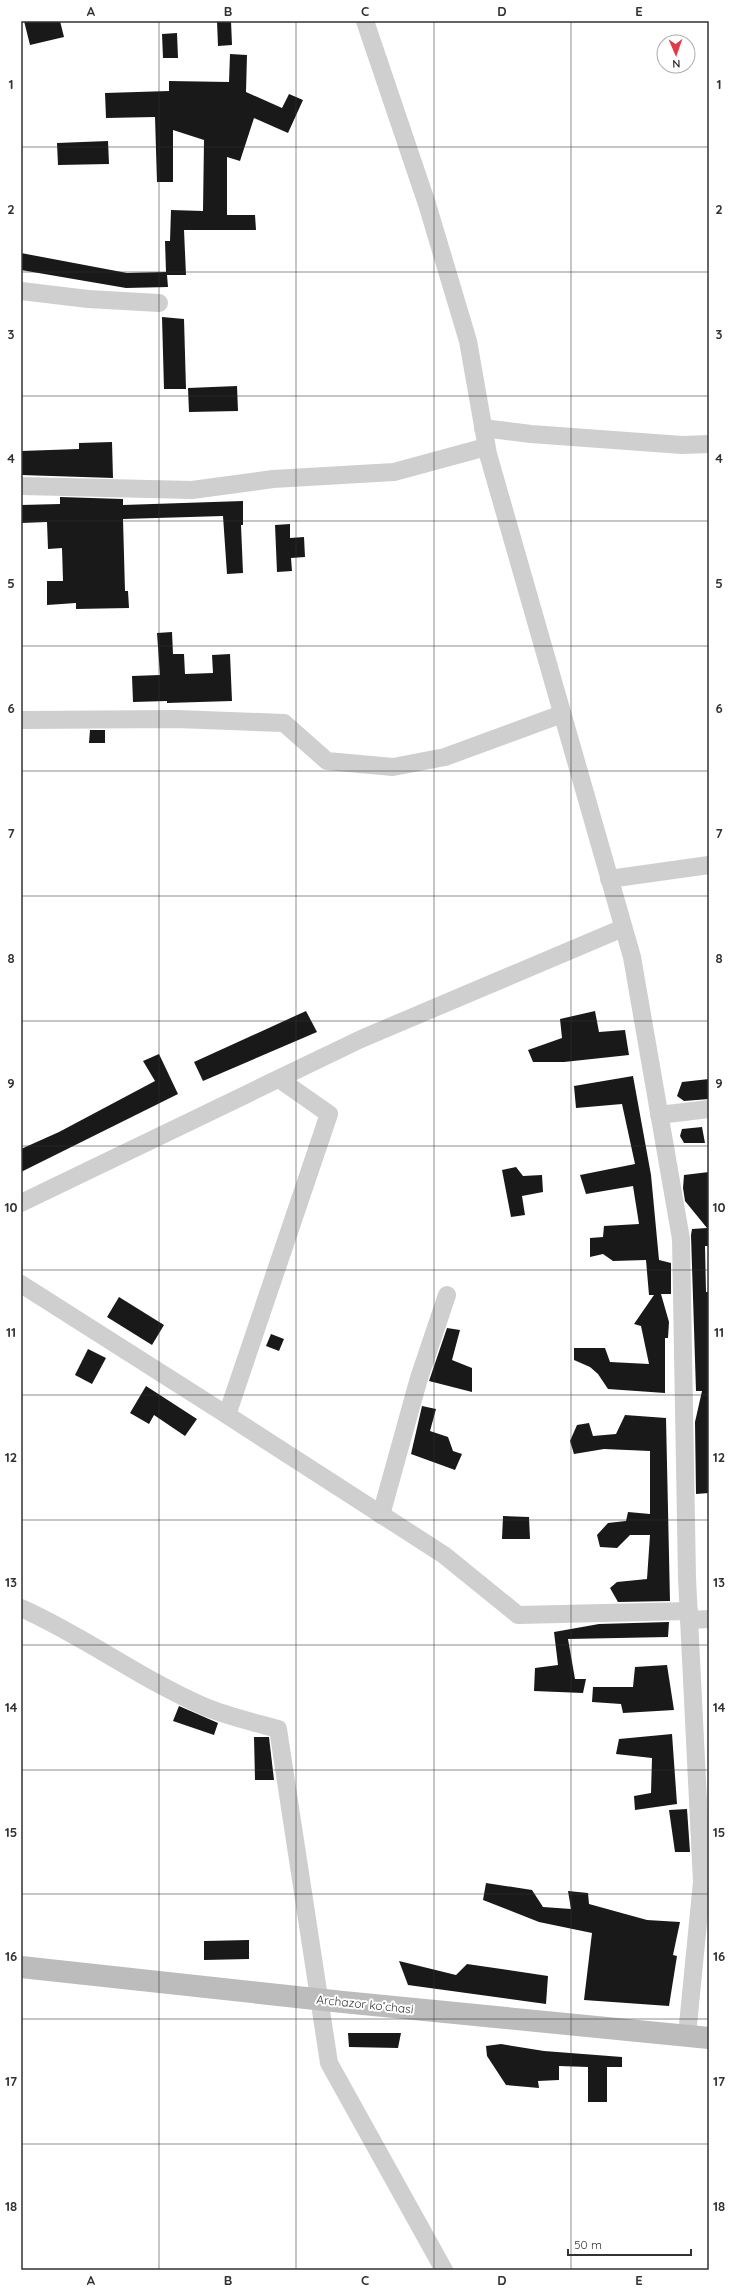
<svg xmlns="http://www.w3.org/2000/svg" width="730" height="2291" viewBox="0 0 730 2291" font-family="Quicksand,sans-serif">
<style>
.building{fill:#191919}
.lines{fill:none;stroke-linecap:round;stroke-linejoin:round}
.street{stroke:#cfcfcf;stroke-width:18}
.secondary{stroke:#bcbcbc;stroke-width:22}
.grid{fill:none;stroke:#323232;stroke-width:1;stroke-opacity:0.55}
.labels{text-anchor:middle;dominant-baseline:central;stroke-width:4;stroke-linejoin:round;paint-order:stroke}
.street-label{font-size:12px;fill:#323232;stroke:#fff}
.neatline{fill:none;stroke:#323232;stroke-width:1.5}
.grid-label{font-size:13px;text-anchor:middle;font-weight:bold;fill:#323232}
</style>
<rect width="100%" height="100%" fill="#fff"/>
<g class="building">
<path d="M24 21H60L64 37 30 45Z"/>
<path d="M217 21H231L232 45 218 46Z"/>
<path d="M177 33 178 58H163L162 34Z"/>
<path d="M230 54 247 55 246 92 282 108 289 94 303 100 288 133 254 118 240 161 227 157V215H255L256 230H184L186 275H167L168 287 126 288 21 270V253L127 273 166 272 165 241H170L171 210 203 211 204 140 173 130V182H157L155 117 106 118 105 93 169 91V81L229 82Z"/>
<path d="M108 141 109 164 58 165 57 143Z"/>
<path d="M162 317 184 319 186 389H164Z"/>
<path d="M237 386 238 411 189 412 188 388Z"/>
<path d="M112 442 113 478 21 475V451L79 449V443Z"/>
<path d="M60 497 123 499V505L243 501V525H241L243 573 227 574 223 516 123 519 125 591H128L129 608 76 609V603L47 605V581H63L62 548 48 549 47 522 21 523V505L60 504Z"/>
<path d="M290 524V538L304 537 305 557 291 558 292 571 277 572 275 525Z"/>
<path d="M172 632 173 654H184L185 674 213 673 212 655 230 654 232 701 167 703V701L133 702 132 676 160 675 157 633Z"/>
<path d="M90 730H105V743H89Z"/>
<path d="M306 1011 317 1032 203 1081 194 1062Z"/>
<path d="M595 1011 599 1032 625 1030 629 1055 564 1062H533L528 1050 562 1038 560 1019Z"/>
<path d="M159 1054 178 1094 21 1172V1149L59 1132 155 1081 143 1061Z"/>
<path d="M633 1076 651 1175 659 1260 671 1263V1294H661L669 1322 668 1338H665V1393L608 1389 598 1374 590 1367 574 1360V1348H605L610 1362 649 1364 641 1326 634 1324 654 1295H649L646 1260 613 1261 603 1254 590 1257V1238L603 1237 604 1226 639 1224 633 1186 586 1194 580 1175 635 1164 622 1104 576 1108 574 1086Z"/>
<path d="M709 1079V1099L684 1101 677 1096 682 1082Z"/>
<path d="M702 1127 705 1143H684L680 1136 682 1129Z"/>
<path d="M516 1167 523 1176 542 1175 543 1192 522 1196 525 1215 511 1217 502 1170Z"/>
<path d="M709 1172V1246H705L706 1292H709V1493L696 1494 695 1422 702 1391H696L691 1235 692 1229 707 1228 685 1201 683 1188 684 1175Z"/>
<path d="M119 1297 164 1325 152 1345 107 1317Z"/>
<path d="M447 1328 460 1330 452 1360 472 1368V1392L429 1381Z"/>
<path d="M271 1334 284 1339 279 1351 266 1346Z"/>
<path d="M88 1349 106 1358 92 1384 75 1375Z"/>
<path d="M146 1386 197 1419 185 1436 154 1415 149 1424 130 1413Z"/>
<path d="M422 1406 436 1409 430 1431 448 1437 453 1451 462 1454 455 1470 411 1454Z"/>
<path d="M625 1415 666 1418 670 1601 618 1602 610 1588 617 1582 647 1579 650 1535H630L617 1548 600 1547 597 1535 608 1523 626 1521 628 1512 650 1514V1451L604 1449 574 1454 570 1441 577 1425 589 1423 593 1436 616 1434Z"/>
<path d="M503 1516 529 1517 530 1539H502Z"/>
<path d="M669 1622 668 1637 568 1639 575 1679H586L583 1693 534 1691 535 1668 558 1665 554 1632 599 1624Z"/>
<path d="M667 1665 674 1710 623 1713 621 1704 592 1702 593 1687H633L635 1667Z"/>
<path d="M179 1706 218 1723 214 1735 173 1721Z"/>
<path d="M672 1734 677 1804 635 1810 634 1796 651 1793 652 1758 616 1754 619 1739Z"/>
<path d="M254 1737H269L274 1780H255Z"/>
<path d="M687 1809 690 1852H675L669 1810Z"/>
<path d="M486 1883 532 1890 543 1907 571 1909 568 1891 588 1893 589 1904 647 1920 680 1922 673 1955 677 1956 669 2006 584 2000 592 1933 539 1922 483 1900Z"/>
<path d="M249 1940V1959L204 1960V1941Z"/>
<path d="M399 1961 456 1975 467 1964 548 1976 546 2004 408 1985Z"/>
<path d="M348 2033H401L398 2048 349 2047Z"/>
<path d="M501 2044 544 2051 622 2057V2067H607V2102H588V2067L559 2066V2080L538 2081 539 2088 506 2085 487 2056 486 2046Z"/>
</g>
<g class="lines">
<g class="street">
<path d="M365 21 427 204 468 341 488 454 632 957 681 1239 687 1578 702 1882 687 2035"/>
<path d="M21 291 88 299 159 303"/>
<path d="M483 428 531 434 682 445 709 444"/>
<path d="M21 486 192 490 273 479 394 472 486 447"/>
<path d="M21 720 177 719 284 723 327 761 393 767 445 757 562 714"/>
<path d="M609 879 709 865"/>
<path d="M279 1079 329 1114 227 1415 444 1555 518 1615 689 1611"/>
<path d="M659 1115 709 1109"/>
<path d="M21 1203 361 1039 623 928"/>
<path d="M21 1284 227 1415"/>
<path d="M381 1515 419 1378 447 1295"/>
<path d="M21 1608C84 1636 139 1678 203 1706 226 1716 253 1722 278 1729L329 2063 444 2270"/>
<path d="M689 1620 709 1619"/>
</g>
<path class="secondary" d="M21 1967 343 2002 709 2038"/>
</g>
<path class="grid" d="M159 21V2270M296 21V2270M434 21V2270M571 21V2270M21 147H709M21 272H709M21 396H709M21 521H709M21 646H709M21 771H709M21 896H709M21 1021H709M21 1146H709M21 1270H709M21 1395H709M21 1520H709M21 1645H709M21 1770H709M21 1894H709M21 2019H709M21 2144H709"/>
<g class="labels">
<g class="street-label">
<text transform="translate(365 2004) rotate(6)">Archazor koʻchasi</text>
</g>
</g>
<rect width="730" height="2291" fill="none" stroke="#ffffff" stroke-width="44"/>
<g transform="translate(676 54) rotate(178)"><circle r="19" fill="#ffffff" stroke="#adadad"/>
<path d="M0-3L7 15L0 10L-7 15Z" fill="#e33a4a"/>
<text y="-6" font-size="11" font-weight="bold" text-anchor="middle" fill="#323232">N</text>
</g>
<path d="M568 2249v6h123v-6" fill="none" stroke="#323232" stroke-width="2"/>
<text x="574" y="2249" font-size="12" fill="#323232" stroke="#ffffff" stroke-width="3" paint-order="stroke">50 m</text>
<rect x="22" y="22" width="686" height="2247" class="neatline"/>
<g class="grid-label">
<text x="91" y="16">A</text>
<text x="228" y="16">B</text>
<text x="365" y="16">C</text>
<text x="502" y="16">D</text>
<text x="639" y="16">E</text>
<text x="11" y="89">1</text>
<text x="719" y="89">1</text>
<text x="11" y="214">2</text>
<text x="719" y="214">2</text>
<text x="11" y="339">3</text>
<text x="719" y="339">3</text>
<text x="11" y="463">4</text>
<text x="719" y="463">4</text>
<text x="11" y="588">5</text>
<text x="719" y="588">5</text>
<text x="11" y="713">6</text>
<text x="719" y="713">6</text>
<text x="11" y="838">7</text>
<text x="719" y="838">7</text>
<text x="11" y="963">8</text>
<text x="719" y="963">8</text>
<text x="11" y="1088">9</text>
<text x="719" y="1088">9</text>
<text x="11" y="1212">10</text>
<text x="719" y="1212">10</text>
<text x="11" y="1337">11</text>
<text x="719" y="1337">11</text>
<text x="11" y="1462">12</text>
<text x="719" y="1462">12</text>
<text x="11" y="1587">13</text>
<text x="719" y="1587">13</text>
<text x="11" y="1712">14</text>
<text x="719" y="1712">14</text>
<text x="11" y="1837">15</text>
<text x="719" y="1837">15</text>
<text x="11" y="1961">16</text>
<text x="719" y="1961">16</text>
<text x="11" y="2086">17</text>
<text x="719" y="2086">17</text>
<text x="11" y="2211">18</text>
<text x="719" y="2211">18</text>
<text x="91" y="2285">A</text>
<text x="228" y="2285">B</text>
<text x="365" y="2285">C</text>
<text x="502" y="2285">D</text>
<text x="639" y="2285">E</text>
</g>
</svg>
